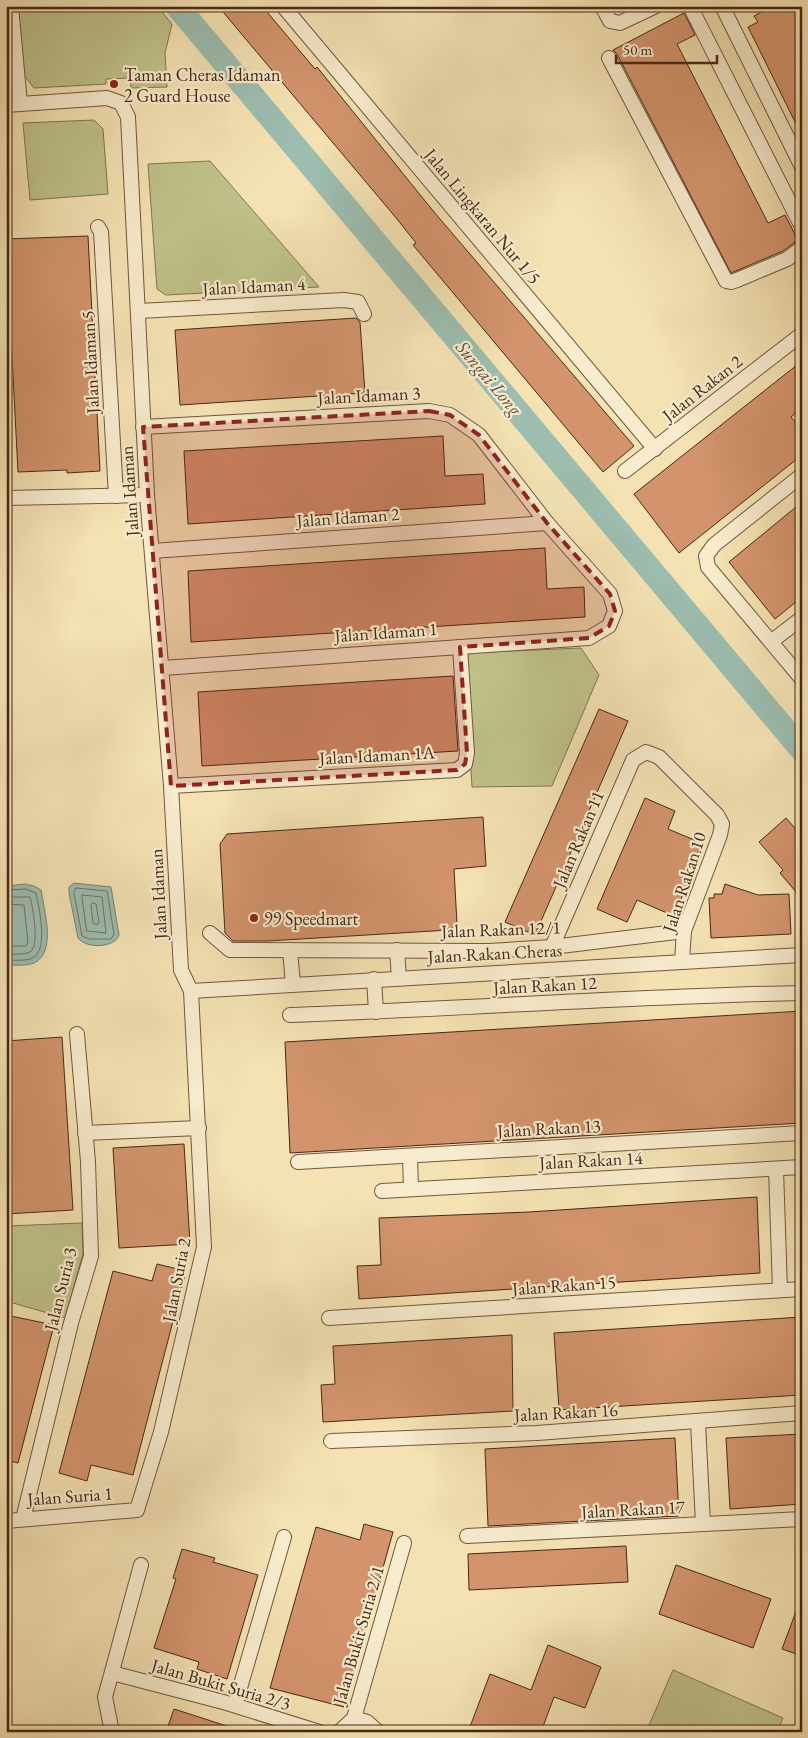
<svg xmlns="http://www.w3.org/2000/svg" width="808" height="1738" viewBox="0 0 808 1738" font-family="'EB Garamond',serif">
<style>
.green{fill:#bfc28a;stroke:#847450}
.water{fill:#9cbdb0;stroke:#7a8172}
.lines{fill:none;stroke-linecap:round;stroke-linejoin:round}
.shore{stroke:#727263;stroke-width:1}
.river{stroke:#9cbdb0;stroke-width:24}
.building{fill:#d3946d;stroke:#482716}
.street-casing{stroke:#73563d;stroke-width:16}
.street{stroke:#f8ecce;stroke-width:14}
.marked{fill:#8f2418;fill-opacity:0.2;stroke:#8f2418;stroke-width:4;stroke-dasharray:10 6;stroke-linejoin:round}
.poi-dot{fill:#8f2418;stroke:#f8ecce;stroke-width:2}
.labels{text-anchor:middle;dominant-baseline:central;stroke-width:4.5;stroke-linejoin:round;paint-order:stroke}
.poi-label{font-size:18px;fill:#482716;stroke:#f8ecce;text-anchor:start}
.street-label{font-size:18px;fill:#482716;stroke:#f8ecce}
.water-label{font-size:19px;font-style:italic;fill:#5d4c3c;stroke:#f8ecce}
</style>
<rect width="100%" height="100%" fill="#f4e2b3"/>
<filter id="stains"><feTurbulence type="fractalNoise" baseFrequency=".004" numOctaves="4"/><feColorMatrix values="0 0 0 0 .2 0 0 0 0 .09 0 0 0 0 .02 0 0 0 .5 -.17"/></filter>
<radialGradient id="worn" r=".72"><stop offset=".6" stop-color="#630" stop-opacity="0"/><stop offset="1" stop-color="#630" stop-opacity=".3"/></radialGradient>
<g class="green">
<path d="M18 6H157L172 24 165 53 167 87 131 88 130 78 106 79V84L34 88 23 74Z"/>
<path d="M94 120 103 129 108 194 30 200 23 123Z"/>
<path d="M210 161 319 287 166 295 157 289 148 164Z"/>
<path d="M581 648 599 675 552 786 472 787 464 653Z"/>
<path d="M82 1223 83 1253 65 1318 6 1301V1226Z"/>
<path d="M673 1670 783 1718 777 1732H646Z"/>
</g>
<g class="water">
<path d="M74 883 111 887 119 935C115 948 86 949 78 938L69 893V887Z"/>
<path d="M25 884 34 886 41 890C44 910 57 952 34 963 26 966 15 965 6 965V886Z"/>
</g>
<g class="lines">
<g class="shore">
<path d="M76 888 107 891 114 934 111 939H89L82 936 74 893Z"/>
<path d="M6 890 26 889 36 893C39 908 50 954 30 959 23 961 14 960 6 960"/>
<path d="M82 895 102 897 106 933 87 931Z"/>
<path d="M6 897H30C33 908 40 946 30 952 24 955 13 954 6 954"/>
<path d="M93 903 96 904 99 922 97 925 93 923 91 905Z"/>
<path d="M6 904 24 905 28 942 26 946H6"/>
</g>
<path class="river" d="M177 6 802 750"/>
</g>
<g class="building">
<path d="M218 6H262L315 69 317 67 434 212 634 446 603 472 413 245 416 243 397 219Z"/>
<path d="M773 6H802V136L748 27 758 22 754 16Z"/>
<path d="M684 13 695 35 677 44 768 223 785 215 798 240 783 251 731 273 617 54 613 50Z"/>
<path d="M88 236 100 471 67 473V470L18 472 6 239Z"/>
<path d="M356 318 360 322 365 393 180 405 175 330Z"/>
<path d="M802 361V408L791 417 802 430V455L679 553 634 494Z"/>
<path d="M443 436 445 476 483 474 485 504 188 524 184 451Z"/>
<path d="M802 502V597L775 619 729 562Z"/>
<path d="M545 548 547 589 584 587 585 617 191 642 188 571Z"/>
<path d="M453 676 458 751 202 766 198 692Z"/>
<path d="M599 709 628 721 535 935 505 922Z"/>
<path d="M645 798 675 811 668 829 704 844 674 916 637 900 627 922 597 909Z"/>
<path d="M483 817 486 866 454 869 457 924 449 930 268 941H233L225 933 220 844 227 834Z"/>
<path d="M786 818 802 836V899L780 873 783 870 759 842Z"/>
<path d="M725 884 758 895 789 894 791 934 711 938 709 898H714V894H722Z"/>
<path d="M802 1011V1123L290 1153 285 1042Z"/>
<path d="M62 1037 73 1210 6 1214V1041Z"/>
<path d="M184 1144 190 1244 119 1248 113 1148Z"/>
<path d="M757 1197 760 1273 359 1299 357 1266 381 1265 379 1218 529 1212Z"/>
<path d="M157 1264 186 1271 133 1475 91 1465 87 1481 59 1473 113 1271 152 1281Z"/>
<path d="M6 1315 54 1325 18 1463 6 1460Z"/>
<path d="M802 1317V1395L559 1410 554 1333Z"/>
<path d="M512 1335 513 1411 323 1422 321 1385 335 1384 333 1346Z"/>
<path d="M802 1434V1504L730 1509 726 1438Z"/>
<path d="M675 1438 679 1516 488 1526 485 1449Z"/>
<path d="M364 1524 393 1532 344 1707 270 1688 316 1527 360 1540Z"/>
<path d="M626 1546 628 1582 469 1590 468 1554Z"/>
<path d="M182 1549 215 1558 213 1562 258 1575 227 1679 197 1669 199 1662 154 1648 176 1579 173 1578Z"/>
<path d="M676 1565 771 1599 753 1648 659 1614Z"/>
<path d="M801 1598 802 1599V1656L782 1649Z"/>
<path d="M548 1645 601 1667 585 1708 554 1697 541 1732H468L490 1674 531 1690Z"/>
<path d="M174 1709 236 1729 235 1732H166Z"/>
</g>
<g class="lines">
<defs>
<g id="street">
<path d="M11 6 20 104"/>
<path d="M283 6 655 449"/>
<path d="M602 6 610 21 620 23 656 6"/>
<path d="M690 6 802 227"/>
<path d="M722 6 802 167"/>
<path d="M609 58 726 281 731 282 737 280 787 259 802 248"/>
<path d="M6 105 107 98 121 103 128 117 147 495 171 786 181 970 191 991 204 1247 161 1432 137 1510 6 1521"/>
<path d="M98 227 101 232 116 496"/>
<path d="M139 311 344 300 358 302 364 314"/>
<path d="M143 427 429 411 450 415 479 435 547 523 610 594 615 611 609 626 589 638 162 668"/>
<path d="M625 471 802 334"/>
<path d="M802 475 714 545 706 556 708 567 802 679"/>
<path d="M6 498 147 495"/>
<path d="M152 551 547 523"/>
<path d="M772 641 802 618"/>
<path d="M171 786 457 770 465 764 467 753 460 647"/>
<path d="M210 933 230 950 489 951 552 947 684 931"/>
<path d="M552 947 633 760 646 752 659 757 717 815 722 824 720 835 684 931 682 961"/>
<path d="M290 950 293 984"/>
<path d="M397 950 399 978"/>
<path d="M374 979 376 1012"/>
<path d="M191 991 802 955"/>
<path d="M290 1015C461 1009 631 996 802 993"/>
<path d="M85 1133 199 1128"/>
<path d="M410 1156 411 1189"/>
<path d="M298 1162 802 1133"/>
<path d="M776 1169 780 1290"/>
<path d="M382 1191 802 1167"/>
<path d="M329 1318 802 1289"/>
<path d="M698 1422 703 1524"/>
<path d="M331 1441 537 1433 802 1413"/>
<path d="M23 1519 71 1323 91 1256 88 1162 77 1034"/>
<path d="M467 1536 802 1519"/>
<path d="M112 1673 227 1703 319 1732"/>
<path d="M235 1705 284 1537"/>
<path d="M354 1718 367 1722 378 1732"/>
<path d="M112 1732 105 1697 141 1565"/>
<path d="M339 1732 354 1718 404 1543"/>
</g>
</defs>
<use href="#street" class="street-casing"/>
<use href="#street" class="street"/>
</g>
<path class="marked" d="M429 411 450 415 479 435 547 523 610 594 615 611 609 626 589 638 460 647 467 753 465 764 457 770 171 786 143 427Z"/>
<g class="poi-dot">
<circle cx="114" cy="84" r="5"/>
<circle cx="254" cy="918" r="5"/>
</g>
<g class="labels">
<g class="poi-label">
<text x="124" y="74">Taman Cheras Idaman<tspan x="124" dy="21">2 Guard House</tspan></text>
<text x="264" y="918">99 Speedmart</text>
</g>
<g class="street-label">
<text transform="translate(483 216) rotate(50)">Jalan Lingkaran Nur 1/5</text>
<text transform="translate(254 286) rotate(-3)">Jalan Idaman 4</text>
<text transform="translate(90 362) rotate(-93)">Jalan Idaman 5</text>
<text transform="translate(702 388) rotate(-38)">Jalan Rakan 2</text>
<text transform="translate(369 395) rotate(-3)">Jalan Idaman 3</text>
<text transform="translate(129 491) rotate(-94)">Jalan Idaman</text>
<text transform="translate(348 517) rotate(-4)">Jalan Idaman 2</text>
<text transform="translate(386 632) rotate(-4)">Jalan Idaman 1</text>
<text transform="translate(377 755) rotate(-3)">Jalan Idaman 1A</text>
<text transform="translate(578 839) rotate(-67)">Jalan Rakan 11</text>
<text transform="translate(684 882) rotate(-72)">Jalan Rakan 10</text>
<text transform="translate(158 894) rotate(-93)">Jalan Idaman</text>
<text transform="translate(501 929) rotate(-2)">Jalan Rakan 12/1</text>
<text transform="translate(495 953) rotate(-3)">Jalan Rakan Cheras</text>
<text transform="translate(545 985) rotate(-3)">Jalan Rakan 12</text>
<text transform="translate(549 1128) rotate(-3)">Jalan Rakan 13</text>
<text transform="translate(591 1160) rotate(-3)">Jalan Rakan 14</text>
<text transform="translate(176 1280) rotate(-79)">Jalan Suria 2</text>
<text transform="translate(564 1285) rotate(-4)">Jalan Rakan 15</text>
<text transform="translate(60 1289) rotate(-76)">Jalan Suria 3</text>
<text transform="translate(566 1412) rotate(-3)">Jalan Rakan 16</text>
<text transform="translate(70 1496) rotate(-4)">Jalan Suria 1</text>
<text transform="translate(633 1509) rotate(-3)">Jalan Rakan 17</text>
<text transform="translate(358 1635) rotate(-74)">Jalan Bukit Suria 2/1</text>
<text transform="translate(221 1684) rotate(16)">Jalan Bukit Suria 2/3</text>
</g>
<g class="water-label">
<text transform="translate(489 378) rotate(50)">Sungai Long</text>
</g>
</g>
<rect width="808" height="1738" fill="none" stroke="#f4e2b3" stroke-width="25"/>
<rect x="8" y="8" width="793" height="1723" fill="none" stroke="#482716" stroke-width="2.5"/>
<rect x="12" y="12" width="783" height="1713" fill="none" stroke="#482716"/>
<path d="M616 55v8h101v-8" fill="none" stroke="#482716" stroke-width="2.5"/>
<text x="623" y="55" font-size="15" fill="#482716" stroke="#f8ecce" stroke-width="4" paint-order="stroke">50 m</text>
<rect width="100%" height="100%" filter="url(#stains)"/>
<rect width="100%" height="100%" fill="url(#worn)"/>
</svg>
